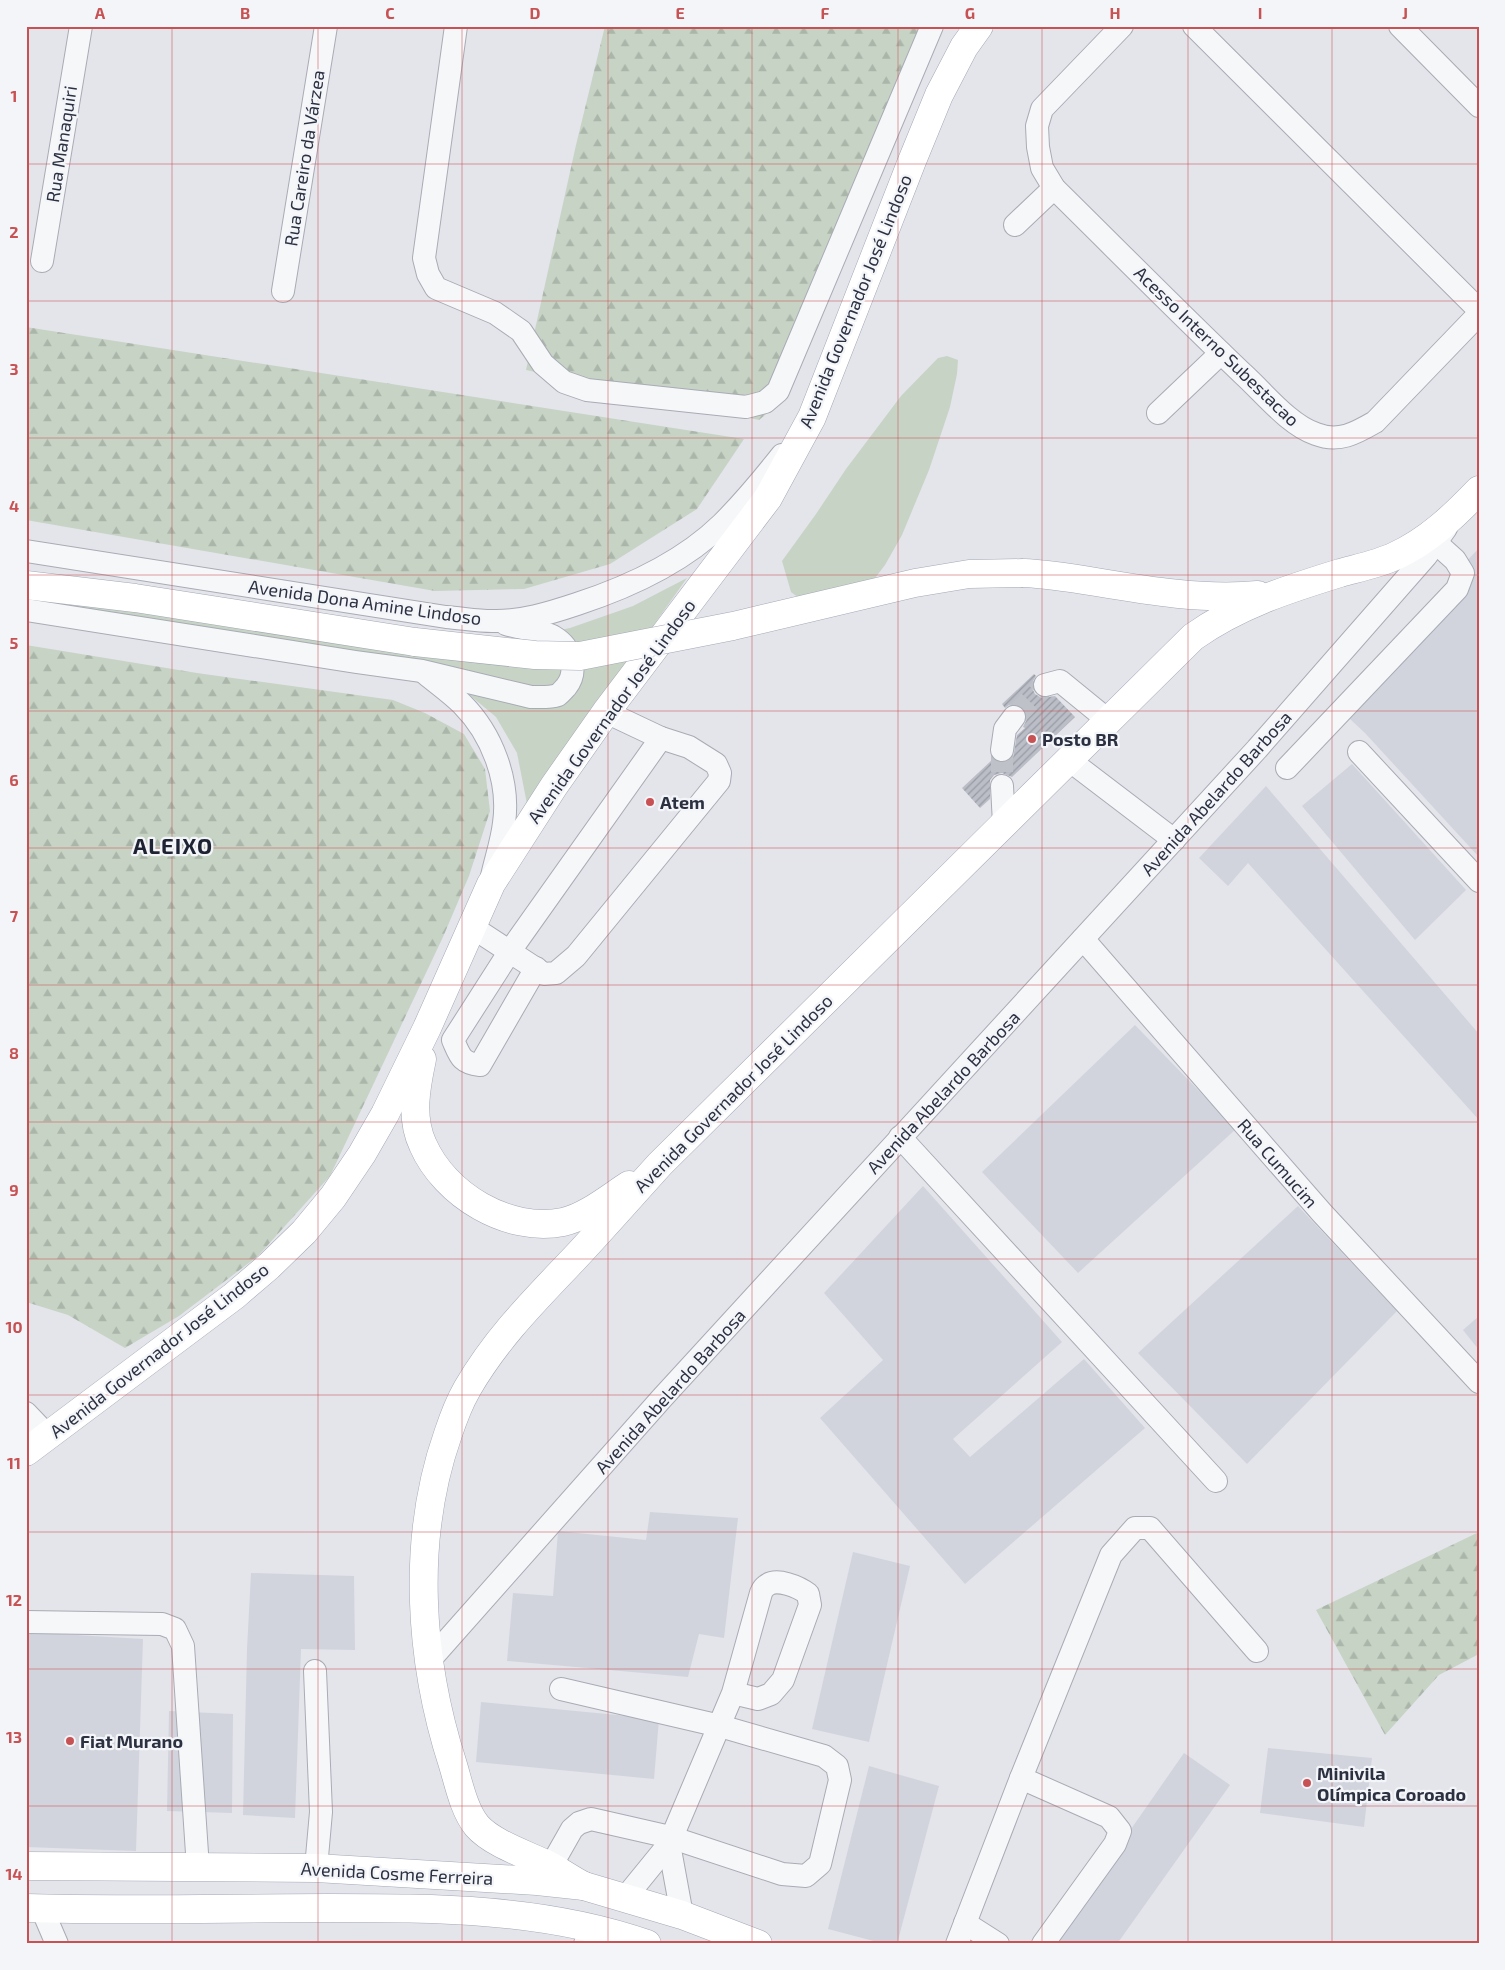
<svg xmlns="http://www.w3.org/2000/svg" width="1505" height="1970" viewBox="0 0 1505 1970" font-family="'Exo 2',sans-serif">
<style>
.built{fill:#d2d4dd}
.green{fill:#c7d4c5}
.forest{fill:url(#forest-firs)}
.building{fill:url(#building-hatch)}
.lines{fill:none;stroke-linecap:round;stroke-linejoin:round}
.minor-tunnel{stroke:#bfc1c9;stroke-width:22;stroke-dasharray:22 11;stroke-linecap:butt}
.minor-casing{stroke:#a9abb5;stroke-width:24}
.major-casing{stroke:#a3a8b6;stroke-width:29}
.minor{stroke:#f6f7f9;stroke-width:22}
.major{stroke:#fff;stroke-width:28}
.major-bridge-casing{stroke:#a3a8b6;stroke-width:29;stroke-linecap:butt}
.major-bridge{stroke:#fff;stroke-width:28}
.grid{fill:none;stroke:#c85154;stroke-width:1;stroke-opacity:0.55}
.poi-dot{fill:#c85154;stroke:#f3f5f8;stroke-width:2}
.labels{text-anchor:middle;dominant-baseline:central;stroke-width:4.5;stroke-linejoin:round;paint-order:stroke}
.street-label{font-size:18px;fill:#2c3142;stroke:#f3f5f8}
.poi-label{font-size:18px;font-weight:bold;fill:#2c3142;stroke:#f3f5f8;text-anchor:start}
.district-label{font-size:22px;font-weight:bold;letter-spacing:1px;fill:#1e2333;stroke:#f3f5f8}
.neatline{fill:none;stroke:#c85154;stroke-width:2}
.grid-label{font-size:16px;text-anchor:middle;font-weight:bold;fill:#c85154}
</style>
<defs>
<pattern id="forest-firs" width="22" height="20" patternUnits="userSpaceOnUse" patternTransform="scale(1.25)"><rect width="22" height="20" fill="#c7d4c5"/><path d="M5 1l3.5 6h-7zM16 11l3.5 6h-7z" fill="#abb6aa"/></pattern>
<pattern id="building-hatch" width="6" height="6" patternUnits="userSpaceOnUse" patternTransform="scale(1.25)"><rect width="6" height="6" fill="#bbbec7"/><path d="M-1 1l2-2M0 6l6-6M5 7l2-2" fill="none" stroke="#989ba3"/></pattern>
</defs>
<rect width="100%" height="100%" fill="#e4e5eb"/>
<g class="built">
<path d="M1479 548V857L1365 733 1334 704Z"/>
<path d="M1352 764 1466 890 1415 940 1302 806Z"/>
<path d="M1266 786 1479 1034V1120L1248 863 1228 886 1199 858Z"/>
<path d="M1135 1025 1236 1129 1078 1273 982 1172Z"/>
<path d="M923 1186 1062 1342 953 1439 970 1457 1084 1359 1145 1428 965 1584 820 1418 883 1360 824 1293Z"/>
<path d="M1298 1206 1397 1311 1247 1464 1138 1353Z"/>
<path d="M1479 1316V1350L1463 1330Z"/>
<path d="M650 1512 738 1518 724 1638 699 1634 688 1677 507 1661 513 1593 553 1596 558 1531 646 1540Z"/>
<path d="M853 1552 910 1566 869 1742 812 1729Z"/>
<path d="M251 1573 354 1576 355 1650 301 1649 295 1818 243 1815 247 1649Z"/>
<path d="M26 1632 143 1639 136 1851 26 1847Z"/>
<path d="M481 1702 659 1719 654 1779 476 1762Z"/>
<path d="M169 1711 233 1714 232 1813 167 1811Z"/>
<path d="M1268 1748 1372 1758 1364 1827 1260 1813Z"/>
<path d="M1184 1753 1230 1785 1117 1944H1051Z"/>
<path d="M869 1766 939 1786 897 1944H885L828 1929Z"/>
</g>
<g class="green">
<path d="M947 356 958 360 957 374 950 407 929 470 902 535 885 565 865 591 819 613 791 592 782 561 816 514 846 469 901 396 938 358Z"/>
<path d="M26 573 440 638 506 641 570 628 633 606 687 578 527 804 517 753 496 717 454 682 26 608Z"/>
</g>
<g class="forest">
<path d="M605 26H938L785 398 759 420 526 370 576 145Z"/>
<path d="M26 327 744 439 697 509 610 564 524 589 435 591 26 520Z"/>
<path d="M26 645 197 673 393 700 425 713 464 734 485 769 490 811 469 876 443 937 330 1176 258 1256 179 1316 125 1348 68 1315 26 1302Z"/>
<path d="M1479 1532V1654L1439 1675 1385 1735 1316 1610Z"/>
</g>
<path class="building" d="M1034 674 1036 676 1033 681 1032 688 1035 694 1042 698 1055 696 1075 717 1012 777 1002 773 994 775 990 780V799L980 808 962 788 993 759 1001 763 1007 762 1013 758 1017 735 1025 728 1023 727 1027 719 1026 712 1022 707 1016 704 1009 705 1005 708 1002 704Z"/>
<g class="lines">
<g class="minor-tunnel">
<path d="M1014 717 1045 685"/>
<path d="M1002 750V786"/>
</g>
<defs>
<g id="minor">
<path d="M456 26 424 258 428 274 436 288 495 313 521 331 543 364 564 382 587 390 746 407 765 402 778 391 932 26"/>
<path d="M1122 26 1042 109 1037 126 1038 147 1042 168 1054 188C1117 250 1179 313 1243 374 1264 393 1289 425 1316 434 1339 443 1356 433 1375 422L1479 314"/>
<path d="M1194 26 1479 310"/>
<path d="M1400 26 1479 106"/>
<path d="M1015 225 1054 188"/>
<path d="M42 261 81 26"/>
<path d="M283 291 326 26"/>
<path d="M1158 413 1221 353"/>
<path d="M26 551 446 617C461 618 477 621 492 621 521 622 550 613 577 604 629 587 683 562 722 524 744 502 763 479 782 455"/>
<path d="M26 610 356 662 422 671 531 697C540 697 549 698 558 695 561 693 563 690 566 687 579 671 571 647 554 637 544 631 518 628 506 624"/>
<path d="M426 674C438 684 451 693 462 704 492 734 510 781 504 823 502 841 496 858 492 876"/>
<path d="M1045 685 1060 681 1109 721"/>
<path d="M1002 750 1005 729 1014 717"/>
<path d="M1359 752 1479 881"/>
<path d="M1069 760 1174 840"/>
<path d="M1287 768 1457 589 1463 573 1455 560 1435 542"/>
<path d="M1002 786 1004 824"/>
<path d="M472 927 544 974 556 973 576 956 719 781 720 773 716 764 689 747 661 738 606 712"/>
<path d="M1083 939 1322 1213 1479 1382"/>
<path d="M536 968 480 1065C461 1063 460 1056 453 1040L510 951 661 738"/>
<path d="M900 1137 1216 1481"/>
<path d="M26 1413 48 1436"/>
<path d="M26 1622 162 1624 175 1629 183 1646 198 1868"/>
<path d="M428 1662 662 1398 1257 749 1426 556 1446 528"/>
<path d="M315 1671 321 1812 316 1868"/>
<path d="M1021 1778 1109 1817 1120 1831 1115 1844 1043 1944"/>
<path d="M669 1844 682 1915"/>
<path d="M551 1866 572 1829 579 1823 591 1819 670 1837 782 1874 806 1876 820 1864 840 1780 837 1766 824 1756 720 1726 561 1689"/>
<path d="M625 1898 669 1844 733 1693 761 1593C762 1591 763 1588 766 1586 776 1577 799 1587 808 1594L810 1605 783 1680 771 1694 758 1699 733 1693"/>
<path d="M42 1909 57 1944"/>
<path d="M965 1923 998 1944"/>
<path d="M585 1944 591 1927"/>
<path d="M957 1944 1021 1778 1111 1555 1135 1528H1150L1257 1651"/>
</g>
<g id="major">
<path d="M1023 573C1048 574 1072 578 1096 582 1149 591 1204 600 1258 595"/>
<path d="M26 585 135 598 415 642"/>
<path d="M422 1059C416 1087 410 1118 423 1145 445 1195 508 1233 563 1222 586 1217 609 1198 629 1185"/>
<path d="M26 1452 234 1296 269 1266 304 1232 333 1197 362 1154 385 1114 427 1028 491 884 554 786 606 712 768 498 812 417 912 161 939 95 964 47 979 26"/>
<path d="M26 1866 316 1868 537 1881 584 1886 682 1915 758 1944"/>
<path d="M584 1886C572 1880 561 1872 550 1866 528 1855 493 1844 477 1826 464 1810 459 1785 453 1765 419 1660 411 1539 448 1434 453 1419 459 1403 467 1389 496 1339 532 1303 572 1261 602 1229 631 1196 660 1164L1193 637C1238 605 1288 589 1340 573 1358 568 1378 564 1395 556 1428 541 1454 516 1479 490"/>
<path d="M26 1908C127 1911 228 1908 329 1908 436 1908 544 1908 647 1944"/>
</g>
</defs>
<use href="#minor" class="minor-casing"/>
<use href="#major" class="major-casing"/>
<use href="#minor" class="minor"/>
<use href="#major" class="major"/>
<defs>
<path id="major-bridge" d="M415 642 535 655 580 656 733 626 915 583 969 574 1023 573"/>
</defs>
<use href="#major-bridge" class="major-bridge-casing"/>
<use href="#major-bridge" class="major-bridge"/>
</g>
<path class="grid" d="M172 26V1944M318 26V1944M462 26V1944M608 26V1944M752 26V1944M898 26V1944M1042 26V1944M1188 26V1944M1332 26V1944M26 164H1479M26 301H1479M26 438H1479M26 575H1479M26 711H1479M26 848H1479M26 985H1479M26 1122H1479M26 1259H1479M26 1395H1479M26 1532H1479M26 1669H1479M26 1806H1479"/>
<g class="poi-dot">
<circle cx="1032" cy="739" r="5"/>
<circle cx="650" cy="802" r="5"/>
<circle cx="70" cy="1741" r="5"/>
<circle cx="1307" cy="1783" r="5"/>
</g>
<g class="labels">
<g class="street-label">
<text transform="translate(61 144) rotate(-81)">Rua Manaquiri</text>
<text transform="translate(304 158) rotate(-81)">Rua Careiro da Várzea</text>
<text transform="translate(855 301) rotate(-68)">Avenida Governador José Lindoso</text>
<text transform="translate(1217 346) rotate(44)">Acesso Interno Subestacao</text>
<text transform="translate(365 602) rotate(8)">Avenida Dona Amine Lindoso</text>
<text transform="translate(611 711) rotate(-54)">Avenida Governador José Lindoso</text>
<text transform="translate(1216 793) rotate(-48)">Avenida Abelardo Barbosa</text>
<text transform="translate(943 1092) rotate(-47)">Avenida Abelardo Barbosa</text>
<text transform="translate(733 1093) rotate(-45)">Avenida Governador José Lindoso</text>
<text transform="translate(1278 1163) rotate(49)">Rua Cumucim</text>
<text transform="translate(159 1350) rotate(-38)">Avenida Governador José Lindoso</text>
<text transform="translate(670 1391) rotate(-48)">Avenida Abelardo Barbosa</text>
<text transform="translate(397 1873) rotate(3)">Avenida Cosme Ferreira</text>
</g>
<g class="poi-label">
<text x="1042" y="739">Posto BR</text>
<text x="660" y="802">Atem</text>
<text x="80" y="1741">Fiat Murano</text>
<text x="1317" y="1773">Minivila<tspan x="1317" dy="21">Olímpica Coroado</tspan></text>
</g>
<g class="district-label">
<text x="173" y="845">ALEIXO</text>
</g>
</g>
<rect width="1505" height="1970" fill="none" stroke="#f3f5f8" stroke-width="55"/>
<rect x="28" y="28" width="1450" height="1914" class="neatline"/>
<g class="grid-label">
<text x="100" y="19">A</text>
<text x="245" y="19">B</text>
<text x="390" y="19">C</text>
<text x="535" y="19">D</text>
<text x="680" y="19">E</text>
<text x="825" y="19">F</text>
<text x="970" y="19">G</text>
<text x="1115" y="19">H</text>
<text x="1260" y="19">I</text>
<text x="1405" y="19">J</text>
<text x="14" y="102">1</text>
<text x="14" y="238">2</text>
<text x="14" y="375">3</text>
<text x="14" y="512">4</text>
<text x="14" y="649">5</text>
<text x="14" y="786">6</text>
<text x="14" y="922">7</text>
<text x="14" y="1059">8</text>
<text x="14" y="1196">9</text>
<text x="14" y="1333">10</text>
<text x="14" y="1469">11</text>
<text x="14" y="1606">12</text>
<text x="14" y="1743">13</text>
<text x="14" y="1880">14</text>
</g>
</svg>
